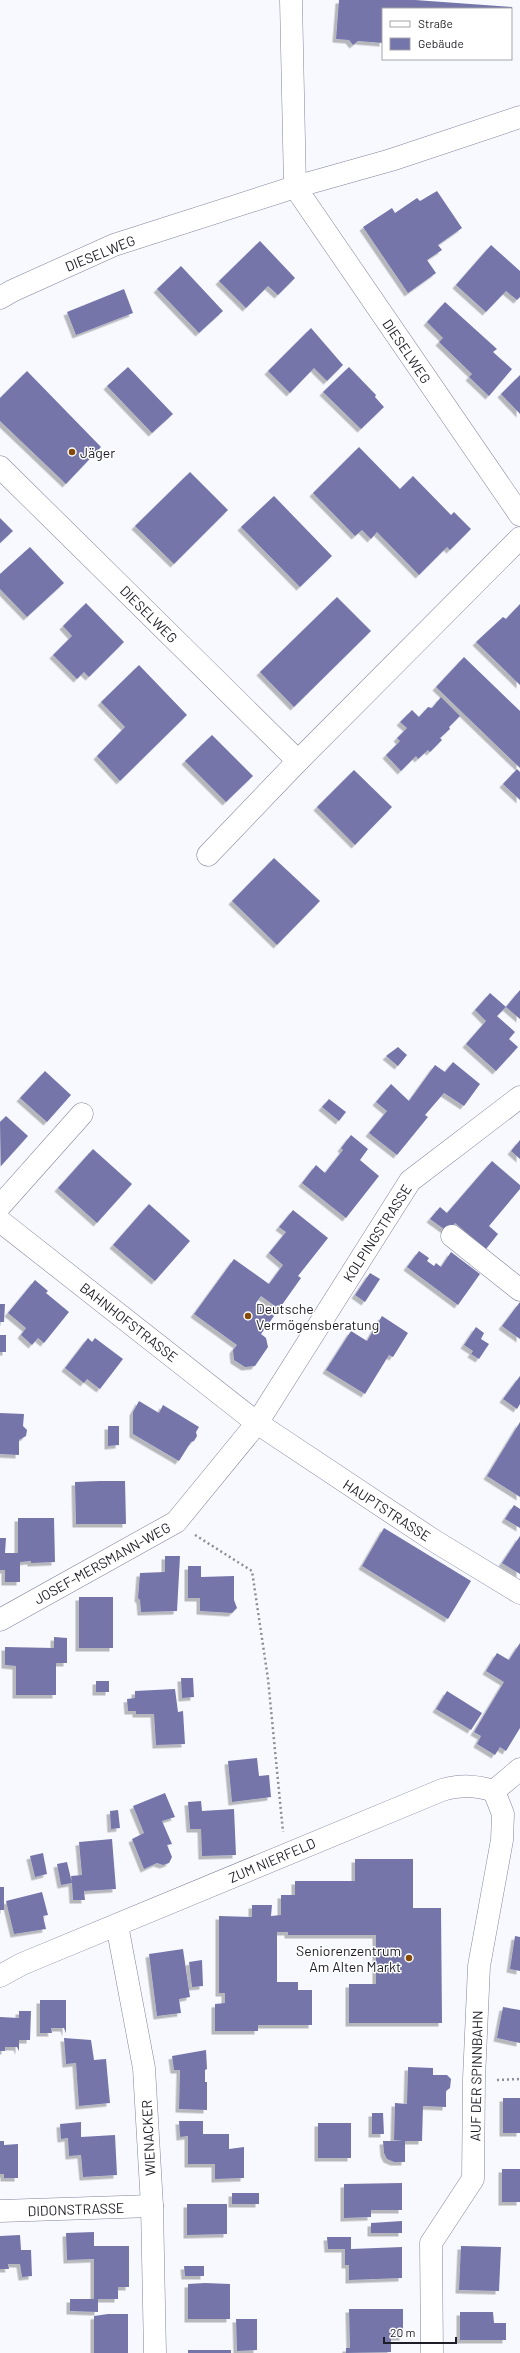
<svg xmlns="http://www.w3.org/2000/svg" width="520" height="2353" viewBox="0 0 520 2353" font-family="Barlow,sans-serif">
<style>
.building{fill:#7475aa;filter:url(#shadow)}
.lines{fill:none;stroke-linecap:round;stroke-linejoin:round}
.minor-casing{stroke:#82839d;stroke-width:23}
.path{stroke:#8c8d95;stroke-width:2.5;stroke-dasharray:2 3;stroke-linecap:butt}
.minor{stroke:#fff;stroke-width:22}
.poi-dot{fill:#864a07;stroke:#fff;stroke-width:1.5}
.labels{text-anchor:middle;dominant-baseline:central;stroke-width:3;stroke-linejoin:round;paint-order:stroke}
.street-label{font-size:14px;fill:#1d1d27;stroke:#fff}
.poi-label{font-size:14px;fill:#1d1d27;stroke:#fff;text-anchor:start}
</style>
<defs>
<filter id="shadow"><feDropShadow dx="-3.5" dy="3.5" stdDeviation="0" flood-color="#0004"/></filter>
</defs>
<rect width="100%" height="100%" fill="#f8f9ff"/>
<g class="building">
<path d="M339 0H415L512 7V9H383V43L358 41 353 45 349 40 336 39Z"/>
<path d="M437 191 462 228 438 245 442 250 427 260 436 273 408 293 363 227 392 208 395 213 417 198 420 201Z"/>
<path d="M260 241 295 278 278 295 268 286 246 308 219 281Z"/>
<path d="M491 245 520 271V297L517 300 506 291 486 312 456 285Z"/>
<path d="M181 266 223 311 199 333 157 289Z"/>
<path d="M124 289 133 313 76 335 67 312Z"/>
<path d="M445 302 497 349 493 352 512 369 489 396 469 377 472 374 439 342 443 338 427 322Z"/>
<path d="M311 328 343 365 327 381 314 368 290 393 268 371Z"/>
<path d="M128 367 173 414 152 433 107 386Z"/>
<path d="M349 367 376 395 375 397 384 407 361 429 323 392Z"/>
<path d="M27 371 101 447 66 484 0 421V398Z"/>
<path d="M520 375V414L501 394Z"/>
<path d="M359 447 400 489 413 476 451 515 454 512 471 529 450 550 447 547 419 575 377 532 371 539 362 530 355 536 313 493Z"/>
<path d="M190 472 228 510 174 564 135 526Z"/>
<path d="M274 496 332 556 300 587 241 527Z"/>
<path d="M0 518 13 531 0 543Z"/>
<path d="M30 547 64 583 27 617 0 589V574Z"/>
<path d="M337 597 371 631 294 707 260 672Z"/>
<path d="M86 603 124 642 89 677 84 672 77 679 53 655 72 636 63 626Z"/>
<path d="M520 604V685L476 642 503 617 506 619Z"/>
<path d="M464 657 520 711V768L436 687Z"/>
<path d="M139 665 187 715 120 781 97 756 125 727 101 702Z"/>
<path d="M441 697 460 716 449 727 450 729 440 738 442 740 430 752 428 750 418 759 416 756 401 771 386 755 400 741 397 738 407 728 400 722 412 710 419 717 428 707 432 708Z"/>
<path d="M212 735 253 776 226 802 185 761Z"/>
<path d="M517 769 520 772V800L503 784Z"/>
<path d="M354 770 392 807 355 845 317 807Z"/>
<path d="M274 858 320 901 277 945 232 901Z"/>
<path d="M520 990V1019L506 1007 497 1016 515 1032 509 1039 518 1047 496 1071 466 1044 486 1021 475 1010 490 993 506 1007Z"/>
<path d="M398 1047 407 1055 398 1066 386 1056Z"/>
<path d="M453 1062 480 1084 464 1106 444 1093 425 1115 428 1117 397 1155 369 1133 387 1111 376 1102 391 1084 409 1101 435 1065 445 1072Z"/>
<path d="M45 1071 71 1095 47 1122 20 1098Z"/>
<path d="M329 1099 346 1112 339 1121 322 1107Z"/>
<path d="M6 1116 28 1136 1 1166 0 1122Z"/>
<path d="M351 1135 368 1149 360 1160 379 1176 346 1218 302 1183 316 1165 325 1173 343 1150 341 1148Z"/>
<path d="M520 1140V1159L511 1151Z"/>
<path d="M93 1149 132 1184 97 1223 58 1188Z"/>
<path d="M492 1161 520 1185V1189L489 1226 498 1234 486 1249 455 1223 448 1232 430 1219 440 1207 447 1213Z"/>
<path d="M149 1204 190 1241 155 1281 113 1245Z"/>
<path d="M293 1210 328 1238 298 1276 301 1278 279 1309 261 1296 256 1303 274 1316 261 1334 266 1338 268 1347 255 1366 245 1367 234 1360 233 1350 237 1345 194 1314 234 1259 269 1284 283 1265 269 1253 286 1232 279 1227Z"/>
<path d="M419 1251 429 1258 427 1261 434 1266 436 1263 441 1267 451 1252 480 1274 458 1305 407 1267Z"/>
<path d="M370 1273 380 1279 365 1302 355 1295Z"/>
<path d="M35 1280 48 1291 46 1293 69 1312 44 1343 38 1338 32 1345 21 1335 26 1328 8 1313Z"/>
<path d="M520 1302V1339L502 1326Z"/>
<path d="M0 1304H5L4 1322H0Z"/>
<path d="M382 1316 408 1333 393 1357 389 1355 365 1394 326 1370 351 1331 367 1341Z"/>
<path d="M476 1327 484 1333 481 1339 489 1344 479 1359 471 1354 473 1351 464 1345Z"/>
<rect x="0" y="1335" width="6" height="17"/>
<path d="M88 1338 92 1342 95 1338 123 1359 100 1389 87 1379 84 1383 65 1368Z"/>
<path d="M520 1376V1404L517 1409 503 1399Z"/>
<path d="M139 1401 159 1413 163 1405 199 1427 196 1432 197 1436 194 1441 191 1442 179 1461 133 1434V1412Z"/>
<path d="M0 1413 24 1414 23 1426 27 1430 26 1436 19 1440V1455L0 1454Z"/>
<path d="M520 1422V1497L487 1476Z"/>
<path d="M108 1426H119V1445L108 1446Z"/>
<path d="M100 1481H125L126 1524H76L75 1482Z"/>
<path d="M514 1505 520 1509V1528L505 1519Z"/>
<path d="M18 1518H54L55 1562 31 1563V1561L20 1562V1582H5V1570H0V1538H6L5 1553H18Z"/>
<path d="M384 1528 471 1581 448 1619 362 1566Z"/>
<path d="M520 1536V1574L502 1563Z"/>
<path d="M165 1556H180L177 1611 141 1612 140 1600 138 1598 140 1573 165 1572Z"/>
<path d="M188 1566H201V1577L234 1576V1600L237 1608 232 1613 200 1611V1598H188Z"/>
<rect x="79" y="1597" width="34" height="51"/>
<path d="M54 1637 67 1638V1663H56V1695H16V1666L5 1665V1647L54 1648Z"/>
<path d="M520 1643V1728L506 1751 500 1747 495 1755 477 1744 481 1736 474 1732 504 1682 486 1671 497 1653 509 1660Z"/>
<path d="M181 1678H193L194 1697 182 1698Z"/>
<rect x="96" y="1681" width="13" height="11"/>
<path d="M175 1689 178 1712 183 1711 185 1744 156 1745 154 1714H136V1711H128L127 1699 135 1698V1691Z"/>
<path d="M447 1691 482 1713 471 1730 436 1709Z"/>
<path d="M257 1758 259 1776 269 1775 271 1797 232 1802 228 1761Z"/>
<path d="M165 1793 175 1817 162 1821 172 1844 167 1845 172 1857 169 1863 163 1865 157 1863 144 1869 132 1839 144 1833 133 1806Z"/>
<path d="M201 1801 202 1811 234 1809 236 1855 202 1856 201 1829H190L188 1802Z"/>
<path d="M118 1810 120 1828 111 1829 110 1811Z"/>
<path d="M112 1839 116 1889 84 1891 85 1900H73L72 1883 61 1885 57 1864 67 1862 72 1883 71 1876 82 1875 79 1842Z"/>
<path d="M43 1853 47 1874 35 1877 30 1856Z"/>
<path d="M355 1859H413V1908H441L442 2023H349V1984H376V1935H288V1932H277V1982H298V1990H312V2025H258V2031H215V2004L225 2003V1993H219V1916L252 1917V1905H272L271 1916 281 1915V1895H295V1881H355Z"/>
<rect x="0" y="1887" width="4" height="23"/>
<path d="M42 1892 48 1915 43 1916 46 1929 14 1934 6 1901Z"/>
<path d="M515 1936 520 1937V1971L510 1969Z"/>
<path d="M183 1949 190 1997 179 1999 181 2013 157 2016 149 1954Z"/>
<path d="M202 1960 203 1986 192 1987 189 1962Z"/>
<path d="M40 2000H66V2033L64 2028H51L52 2033H40Z"/>
<path d="M503 2007 520 2010V2043L497 2038Z"/>
<path d="M19 2011H31L30 2040H19V2051L17 2047H5V2051H0V2017L19 2018Z"/>
<path d="M64 2038 91 2040 94 2060 106 2059 110 2103 79 2106 76 2063 66 2064Z"/>
<path d="M206 2050 207 2069 205 2070V2082H207V2110L179 2109 180 2070H174L172 2056Z"/>
<path d="M408 2067 433 2068V2075H447L451 2079 450 2088 446 2091V2107L423 2106 422 2141H405V2162H394L387 2159 384 2153 383 2141H403L394 2140 395 2103 407 2104Z"/>
<rect x="503" y="2098" width="17" height="35"/>
<path d="M372 2113H383L384 2134H372Z"/>
<path d="M179 2121H203V2134H229V2149L244 2147V2178L215 2179V2164H188V2136L180 2137Z"/>
<path d="M81 2122V2137L115 2135 117 2175 83 2177 81 2155 69 2156 68 2138 61 2139 60 2124Z"/>
<rect x="318" y="2123" width="33" height="35"/>
<path d="M0 2141H4V2145L18 2144V2178H4V2174H0Z"/>
<rect x="502" y="2169" width="18" height="33"/>
<path d="M402 2183V2210H371V2217L344 2218V2184Z"/>
<rect x="232" y="2193" width="27" height="11"/>
<path d="M187 2204H227V2234L187 2235Z"/>
<path d="M402 2221V2233H371V2223Z"/>
<path d="M94 2232V2246H129V2287H118V2299H98V2312L70 2311V2299H94V2259L67 2260 66 2233Z"/>
<path d="M20 2235 21 2250H31L32 2276 22 2277 20 2264H8L9 2269H0V2236Z"/>
<path d="M327 2237H351V2249L402 2247V2278L349 2280V2265H345V2249H328Z"/>
<path d="M461 2246 501 2247 499 2291 459 2290Z"/>
<path d="M184 2266H204V2276H185Z"/>
<path d="M205 2283 230 2284V2319H188V2284Z"/>
<path d="M349 2309H403V2337H391V2352L346 2353V2348H350Z"/>
<path d="M460 2312H493L494 2323H506V2340H460Z"/>
<path d="M108 2314H128V2353H94V2316Z"/>
<path d="M236 2319H257V2350L237 2351Z"/>
<rect x="188" y="2350" width="43" height="3"/>
</g>
<g class="lines">
<defs>
<g id="minor">
<path d="M291 0 295 187 520 515"/>
<path d="M0 298 12 291 114 245 295 187 391 160 520 117"/>
<path d="M0 467 298 761"/>
<path d="M208 855 298 761 520 538"/>
<path d="M0 1206 82 1114"/>
<path d="M0 1221 257 1423 433 1540 520 1593"/>
<path d="M452 1236 520 1290"/>
<path d="M0 1620 176 1522 257 1423 410 1181 520 1097"/>
<path d="M494 1791 520 1769"/>
<path d="M117 1925 144 2068 152 2206 155 2353"/>
<path d="M0 1976 22 1964 442 1790C461 1785 475 1785 494 1791"/>
<path d="M0 2211 152 2206"/>
<path d="M432 2353 431 2243 473 2179 474 2079 479 1966 502 1840 503 1814 494 1791"/>
</g>
</defs>
<use href="#minor" class="minor-casing"/>
<g class="path">
<path d="M195 1535 252 1571 268 1679 283 1832"/>
<path d="M497 2080 520 2079"/>
</g>
<use href="#minor" class="minor"/>
</g>
<g class="poi-dot">
<circle cx="72" cy="452" r="4"/>
<circle cx="248" cy="1316" r="4"/>
<circle cx="409" cy="1958" r="4"/>
</g>
<g class="labels">
<g class="street-label">
<text transform="translate(100 253) rotate(-22)">DIESELWEG</text>
<text transform="translate(407 351) rotate(56)">DIESELWEG</text>
<text transform="translate(149 614) rotate(45)">DIESELWEG</text>
<text transform="translate(377 1233) rotate(-57)">KOLPINGSTRASSE</text>
<text transform="translate(129 1322) rotate(38)">BAHNHOFSTRASSE</text>
<text transform="translate(387 1510) rotate(33)">HAUPTSTRASSE</text>
<text transform="translate(102 1563) rotate(-29)">JOSEF-MERSMANN-WEG</text>
<text transform="translate(272 1860) rotate(-23)">ZUM NIERFELD</text>
<text transform="translate(476 2076) rotate(-89)">AUF DER SPINNBAHN</text>
<text transform="translate(148 2138) rotate(-93)">WIENACKER</text>
<text transform="translate(76 2209) rotate(-2)">DIDONSTRASSE</text>
</g>
<g class="poi-label">
<text x="80" y="452">Jäger</text>
<text x="256" y="1308">Deutsche<tspan x="256" dy="16">Vermögensberatung</tspan></text>
<text x="401" y="1950" text-anchor="end">Seniorenzentrum<tspan x="401" dy="16">Am Alten Markt</tspan></text>
</g>
</g>
<rect x="382" y="8" width="130" height="52" fill="#ffffff" stroke="#a5a5a9"/>
<rect x="390" y="21" width="20" height="6" fill="#ffffff" stroke="#a5a5a9"/>
<text x="418" y="28" font-size="12" fill="#1d1d27">Straße</text>
<rect x="390" y="38" width="20" height="12" fill="#7475aa" stroke="#a5a5a9"/>
<text x="418" y="48" font-size="12" fill="#1d1d27">Gebäude</text>
<path d="M384 2337v6h72v-6" fill="none" stroke="#1d1d27" stroke-width="2"/>
<text x="390" y="2337" font-size="12" fill="#1d1d27" stroke="#ffffff" stroke-width="3" paint-order="stroke">20 m</text>
</svg>
